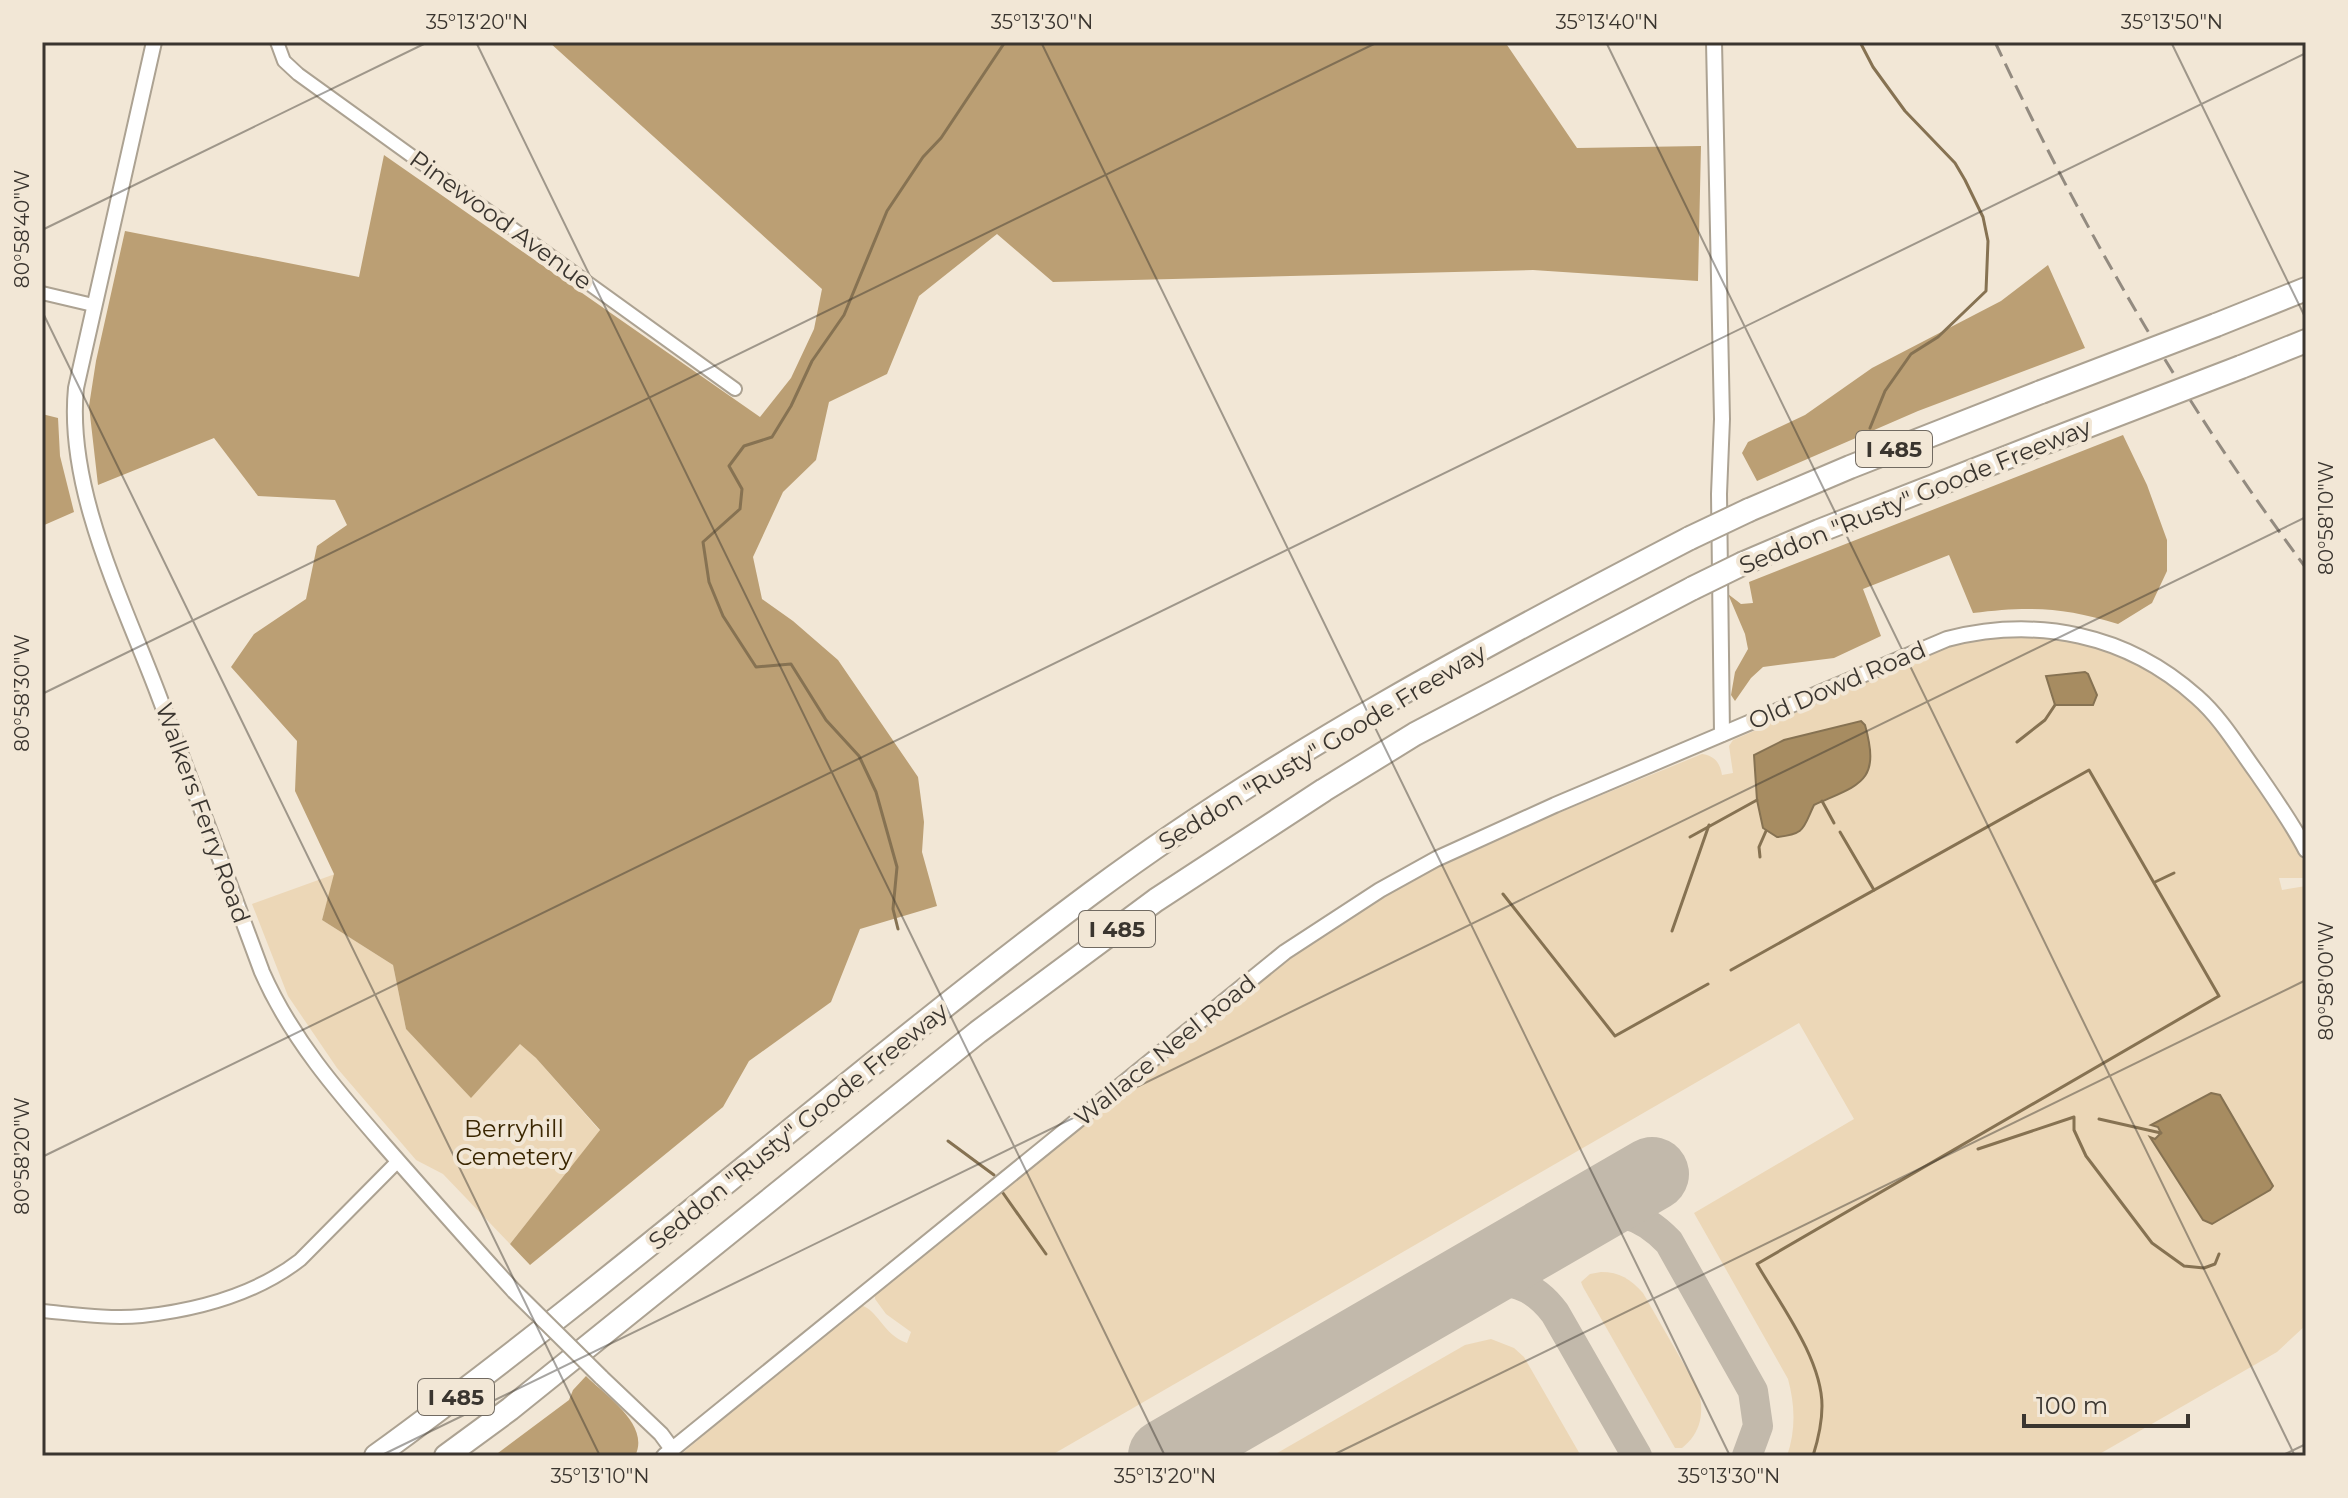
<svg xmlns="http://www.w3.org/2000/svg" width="2348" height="1498" viewBox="0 0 2348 1498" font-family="Montserrat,sans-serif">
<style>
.green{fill:#ecd7b7}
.forest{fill:#bb9f74}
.water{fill:#a78c61;stroke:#867252;stroke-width:2}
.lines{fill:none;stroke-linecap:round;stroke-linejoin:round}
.stream{stroke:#867252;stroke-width:3}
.taxiway{stroke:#c2b9ab;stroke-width:30}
.runway{stroke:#c2b9ab;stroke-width:74}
.minor-casing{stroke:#aca292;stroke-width:16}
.tertiary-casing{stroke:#aca292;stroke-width:18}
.motorway-casing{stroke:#aca292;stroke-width:26}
.minor{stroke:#fff;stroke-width:12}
.tertiary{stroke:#fff;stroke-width:14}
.motorway{stroke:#fff;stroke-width:22}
.rail{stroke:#938b80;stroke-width:3;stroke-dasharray:16 8;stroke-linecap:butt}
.tertiary-bridge-casing{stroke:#aca292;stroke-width:18;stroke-linecap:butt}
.motorway-bridge-casing{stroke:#aca292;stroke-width:26;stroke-linecap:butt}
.tertiary-bridge{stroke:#fff;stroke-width:14}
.motorway-bridge{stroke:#fff;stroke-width:22}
.ticks{fill:none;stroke:#3a352f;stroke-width:2;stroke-opacity:0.45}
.labels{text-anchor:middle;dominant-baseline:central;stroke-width:8;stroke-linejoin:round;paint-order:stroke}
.shield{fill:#f2e7d6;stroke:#716a61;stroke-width:2}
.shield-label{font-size:22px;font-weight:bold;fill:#3a352f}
.street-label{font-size:24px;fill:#3a352f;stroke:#f2e7d6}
.park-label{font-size:24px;fill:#3a2601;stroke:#f2e7d6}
.neatline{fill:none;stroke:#3a352f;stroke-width:3}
.ticks-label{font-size:20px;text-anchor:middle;fill:#3a352f}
</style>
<rect width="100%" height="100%" fill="#f2e7d6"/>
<g class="green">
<path d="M2043 636C2058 638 2076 639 2091 644 2177 668 2221 733 2268 803 2283 824 2306 851 2306 878H2279L2282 890 2306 886V1325L2277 1352 2096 1456H1787C1796 1430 1795 1405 1788 1379L1694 1213 1854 1119 1799 1023 1050 1456H679L860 1305C878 1309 883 1335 907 1343L911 1332 886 1314 875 1299V1293L1296 953 1378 900 1444 863 1502 836 1702 754C1715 756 1720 763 1722 775L1733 773 1729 746 1733 740 1951 646 1992 637Z"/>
<path d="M335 874 322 920 393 965 406 1029 471 1097 520 1043 536 1058 600 1131 510 1244 443 1174 416 1160 337 1068 288 996 252 904Z"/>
<path d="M1601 1272C1620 1272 1630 1279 1643 1293L1698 1389C1705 1412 1701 1433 1682 1448H1675L1583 1287 1581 1282 1590 1274Z"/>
<path d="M1491 1339 1514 1348 1524 1357 1581 1456H1272L1465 1345Z"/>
</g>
<g class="forest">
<path d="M549 42H1505L1577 148 1701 146 1698 281 1533 270 1053 282 997 234 919 296 887 374 829 402 816 460 783 492 753 557 762 599 793 621 838 660 918 777 924 822 922 852 937 906 860 929 831 1002 749 1061 723 1107 530 1265 510 1244 600 1130 536 1058 520 1044 471 1098 406 1029 393 965 322 920 334 874 295 791 297 741 231 667 254 634 306 599 317 546 347 525 335 500 258 496 214 438 98 485 89 406 96 361 125 231 359 277 384 155 760 417 791 378 814 329 822 289Z"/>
<path d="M2048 265 2085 348 1918 411 1757 481 1742 453 1748 442 1805 415 1872 368 2001 301Z"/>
<path d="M42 414 58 418 60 456 74 512 42 526Z"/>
<path d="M2123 435 2147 485 2167 540V571L2152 603 2118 624C2064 607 2028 606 1973 613L1949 555 1863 589 1881 636 1834 658 1763 667 1751 678 1735 701 1731 695 1735 672 1748 649 1745 634 1728 594 1741 604 1753 603 1749 582Z"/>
<path d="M586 1376C605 1395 651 1425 635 1456H494L569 1400 573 1390Z"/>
</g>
<g class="water">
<path d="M2085 672 2088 674 2097 695 2093 705H2055L2046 676Z"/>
<path d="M1861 721 1865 725C1881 783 1860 784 1814 805 1803 828 1806 834 1777 837L1763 828 1757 800 1754 755 1784 740Z"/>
<path d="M2211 1093 2220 1095 2273 1186 2270 1190 2212 1224 2203 1220 2150 1137 2155 1139 2161 1133 2158 1127 2151 1125Z"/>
</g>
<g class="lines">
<g class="stream">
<path d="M1860 42 1873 67 1905 111 1955 163 1965 180 1983 217 1988 241 1986 291 1938 337 1911 354 1885 391 1870 428"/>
<path d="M2017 742 2045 720 2055 705"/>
<path d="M1822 801 1834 823"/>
<path d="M1840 832 1874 890"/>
<path d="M1690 837 1757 800"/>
<path d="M1760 857 1759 847 1766 831"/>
<path d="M2155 882 2174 873"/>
<path d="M1503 894 1615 1036 1708 984"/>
<path d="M898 929 893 909 897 867 876 792 859 756 826 720 791 664 756 667 723 616 709 582 703 542 740 509 742 489 729 466 744 446 772 437 791 406 812 361 844 315 887 211 923 157 941 138 1005 42"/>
<path d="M1672 931 1709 825"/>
<path d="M1731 970 2089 770 2219 996 1757 1264C1780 1304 1822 1359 1822 1406 1822 1423 1818 1440 1813 1456"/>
<path d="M2099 1119 2161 1133"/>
<path d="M948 1141 994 1175"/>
<path d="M1978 1149 2074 1117V1130L2086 1156 2152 1243 2184 1266 2204 1268 2215 1264 2219 1254"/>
<path d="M1003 1193 1046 1254"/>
</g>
<g class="taxiway">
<path d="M1575 1219C1614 1206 1640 1212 1669 1242L1753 1391 1758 1426 1747 1456"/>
<path d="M1444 1295C1486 1277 1524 1271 1555 1313L1637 1456"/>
</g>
<path class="runway" d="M1165 1456 1652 1174"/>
<defs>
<g id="minor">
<path d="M277 42 284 61 298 74 735 389"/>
<path d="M42 293 93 305"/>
<path d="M42 1311C75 1314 109 1319 142 1316 197 1310 256 1294 300 1260L398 1161"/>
</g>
<g id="tertiary">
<path d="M154 42 76 388C66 488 122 599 157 691 193 785 227 878 262 972 291 1038 337 1091 384 1145 427 1194 470 1243 514 1291"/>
<path d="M1714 42 1722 419 1719 494 1722 734"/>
<path d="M601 1377 661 1434 672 1449"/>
<path d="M664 1456 1285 952 1380 890 1436 859 1555 805 1947 639C2037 616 2127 634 2197 697 2221 718 2238 747 2257 773 2274 798 2292 823 2306 850"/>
</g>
<g id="motorway">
<path d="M2216 325 2306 289"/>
<path d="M2241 367 2306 341"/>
<path d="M1749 510 1850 467 2041 392"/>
<path d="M1744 563 1819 531 2046 442"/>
<path d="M376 1456C622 1277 849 1074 1093 892 1279 754 1486 644 1690 538"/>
<path d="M446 1456 510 1409 978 1032 1156 900 1324 790 1415 734 1693 588"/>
</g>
</defs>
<use href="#minor" class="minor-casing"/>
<use href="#tertiary" class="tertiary-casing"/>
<use href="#motorway" class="motorway-casing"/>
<use href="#minor" class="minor"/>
<use href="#tertiary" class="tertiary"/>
<use href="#motorway" class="motorway"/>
<path class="rail" d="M1995 42C2081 226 2184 405 2306 568"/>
<defs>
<path id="tertiary-bridge" d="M514 1291 601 1377"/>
<g id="motorway-bridge">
<path d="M2041 392 2216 325"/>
<path d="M2046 442 2241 367"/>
<path d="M1690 538 1749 510"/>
<path d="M1693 588 1744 563"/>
</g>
</defs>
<use href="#tertiary-bridge" class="tertiary-bridge-casing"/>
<use href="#motorway-bridge" class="motorway-bridge-casing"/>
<use href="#tertiary-bridge" class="tertiary-bridge"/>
<use href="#motorway-bridge" class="motorway-bridge"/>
</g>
<path class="ticks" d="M476 42 1165 1456M1041 42 1730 1456M1606 42 2295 1456M2171 42 2306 319M42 230 428 42M42 311 600 1456M42 694 1378 42M42 1157 2306 53M380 1456 2306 517M1331 1456 2306 980M2281 1456 2306 1444"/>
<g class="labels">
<g class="shield">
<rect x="1856" y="431" width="76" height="36" rx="6"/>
<rect x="1079" y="911" width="76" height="36" rx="6"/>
<rect x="418" y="1379" width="76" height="36" rx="6"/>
</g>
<g class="shield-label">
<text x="1894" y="449">I 485</text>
<text x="1117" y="929">I 485</text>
<text x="456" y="1397">I 485</text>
</g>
<g class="street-label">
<text transform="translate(501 220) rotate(36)">Pinewood Avenue</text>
<text transform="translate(1915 496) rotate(-22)">Seddon "Rusty" Goode Freeway</text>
<text transform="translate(1837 685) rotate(-23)">Old Dowd Road</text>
<text transform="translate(1322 747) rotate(-31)">Seddon "Rusty" Goode Freeway</text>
<text transform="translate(203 813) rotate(70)">Walkers Ferry Road</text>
<text transform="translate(1165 1050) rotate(-39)">Wallace Neel Road</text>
<text transform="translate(798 1126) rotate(-39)">Seddon "Rusty" Goode Freeway</text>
</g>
<g class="park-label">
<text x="514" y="1128">Berryhill<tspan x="514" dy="28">Cemetery</tspan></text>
</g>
</g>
<rect width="2348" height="1498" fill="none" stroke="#f2e7d6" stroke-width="88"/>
<path d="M2024 1414v12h164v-12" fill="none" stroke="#3a352f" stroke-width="4"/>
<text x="2036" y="1414" font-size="24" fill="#3a352f" stroke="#f2e7d6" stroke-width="6" paint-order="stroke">100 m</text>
<rect x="44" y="44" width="2260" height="1410" class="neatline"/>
<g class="ticks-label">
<text x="477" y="29">35°13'20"N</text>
<text x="1042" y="29">35°13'30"N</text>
<text x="1607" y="29">35°13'40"N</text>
<text x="2172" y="29">35°13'50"N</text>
<text transform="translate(22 229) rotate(-90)" y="7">80°58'40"W</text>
<text transform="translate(2326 518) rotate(-90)" y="7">80°58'10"W</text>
<text transform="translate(22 693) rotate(-90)" y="7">80°58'30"W</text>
<text transform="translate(2326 981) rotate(-90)" y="7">80°58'00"W</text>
<text transform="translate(22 1156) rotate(-90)" y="7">80°58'20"W</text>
<text x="600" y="1483">35°13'10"N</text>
<text x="1165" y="1483">35°13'20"N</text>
<text x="1729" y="1483">35°13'30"N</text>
</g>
</svg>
